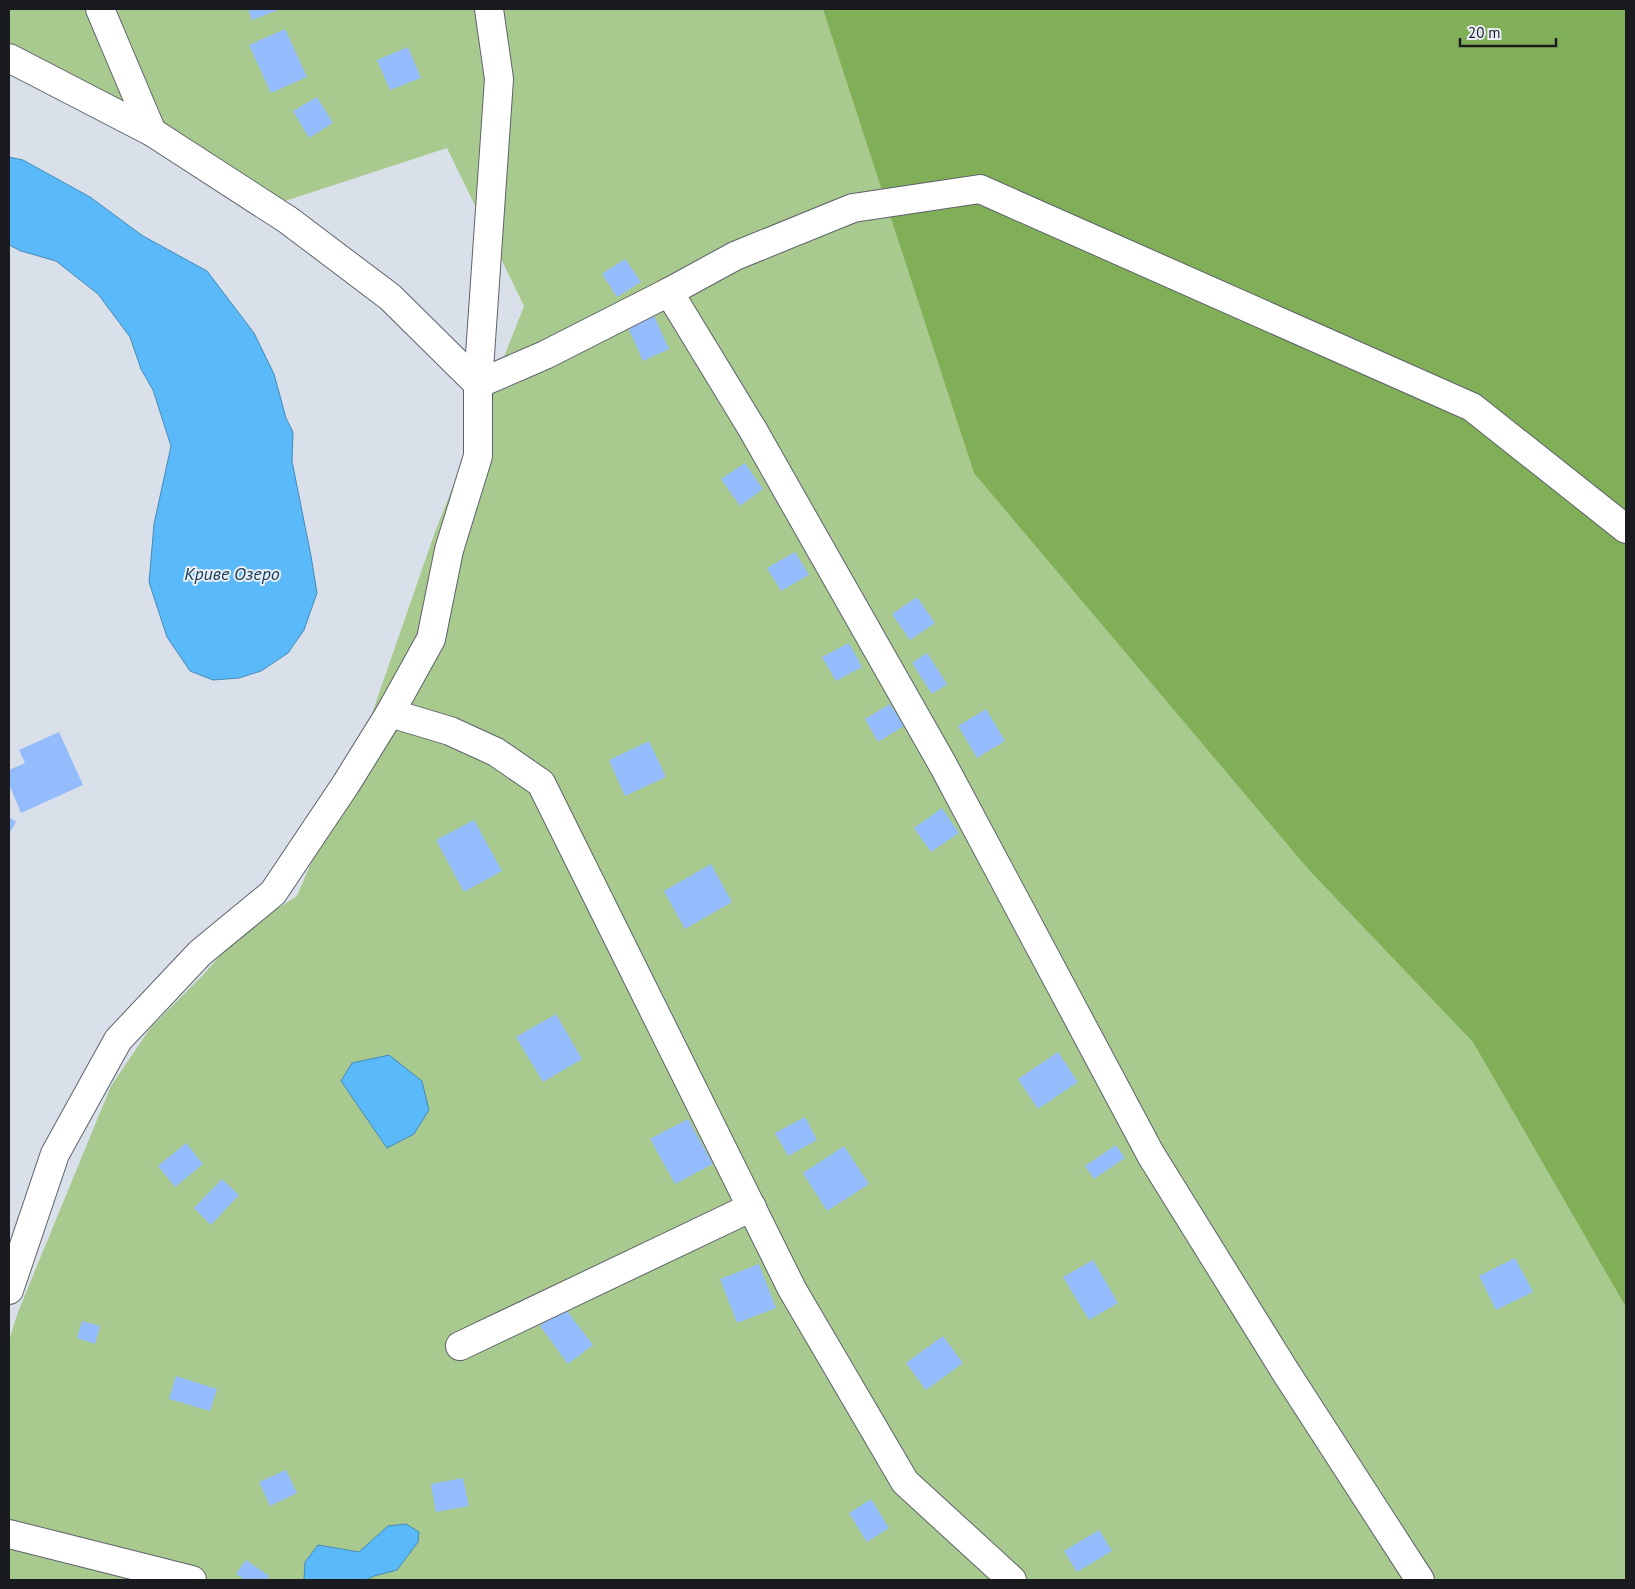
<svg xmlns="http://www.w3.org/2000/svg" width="1635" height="1589" viewBox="0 0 1635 1589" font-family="'PT Sans',sans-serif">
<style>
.green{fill:#a8ca8e}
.forest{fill:#80af58}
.water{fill:#5abaf9;stroke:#468ab7}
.building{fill:#94bcfc}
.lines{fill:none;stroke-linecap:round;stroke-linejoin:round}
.minor-casing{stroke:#5d626a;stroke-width:30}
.minor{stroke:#fff;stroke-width:28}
.labels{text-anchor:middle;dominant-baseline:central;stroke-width:4;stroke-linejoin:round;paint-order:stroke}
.water-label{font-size:18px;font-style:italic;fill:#133c55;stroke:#e8edf7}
</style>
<rect width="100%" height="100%" fill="#dae0e9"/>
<path class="green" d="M9 9H1626V1580H9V1340L18 1312 111 1086 151 1027 204 974 238 934 297 896 360 748 435 532 524 306 447 148 279 203 9 48Z"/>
<path class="forest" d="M823 9H1626V1307L1473 1042 1309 870 974 473Z"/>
<g class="water">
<path d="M9 157 23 160 90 197 143 236 207 271 254 333 274 374 286 418 293 432 292 461 311 556 317 593 304 630 288 653 261 671 239 678 213 680 190 671 167 637 149 582 154 524 171 446 153 390 141 369 130 337 98 294 56 261 21 251 9 245Z"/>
<path d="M389 1055 422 1081 429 1110 414 1134 387 1148 341 1081 352 1063Z"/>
<path d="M406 1524 419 1532 418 1542 397 1570 374 1576 365 1580H304L305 1562 318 1545 359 1552 388 1526Z"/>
</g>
<g class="building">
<path d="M248 9H281L252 20Z"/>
<path d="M285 29 307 77 271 93 249 45Z"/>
<path d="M408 47 421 78 390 90 377 60Z"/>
<path d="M317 97 333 123 309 138 293 111Z"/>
<path d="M625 259 641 282 617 297 602 274Z"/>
<path d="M652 311 669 349 643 361 626 323Z"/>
<path d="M745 463 763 489 740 506 721 479Z"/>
<path d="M795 552 809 575 781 591 767 568Z"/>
<path d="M917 597 935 623 910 640 892 614Z"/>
<path d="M849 643 862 667 836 681 822 657Z"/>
<path d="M927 653 947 684 932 694 912 663Z"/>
<path d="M890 704 904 726 878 742 865 719Z"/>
<path d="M986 709 1005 741 977 758 958 726Z"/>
<path d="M59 732 83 785 21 813 9 784V770L25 763 19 750Z"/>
<path d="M649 741 666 777 625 796 609 760Z"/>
<path d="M942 808 959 833 931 852 914 828Z"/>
<path d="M9 817 16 822 9 834Z"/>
<path d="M474 820 502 871 464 892 436 840Z"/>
<path d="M711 864 732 902 685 929 664 891Z"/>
<path d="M556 1014 582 1059 543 1082 516 1037Z"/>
<path d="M1058 1052 1078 1082 1038 1109 1018 1079Z"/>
<path d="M805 1117 817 1140 788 1156 775 1133Z"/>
<path d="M688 1119 713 1164 675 1184 650 1139Z"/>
<path d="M186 1143 203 1164 175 1187 158 1166Z"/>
<path d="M1116 1145 1125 1158 1094 1179 1085 1166Z"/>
<path d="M844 1146 869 1184 827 1211 803 1173Z"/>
<path d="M222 1179 239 1195 211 1225 194 1208Z"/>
<path d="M1515 1258 1533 1292 1496 1310 1479 1276Z"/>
<path d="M1093 1260 1118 1303 1089 1320 1063 1277Z"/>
<path d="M759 1264 776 1308 737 1323 720 1279Z"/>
<path d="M564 1307 593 1345 568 1364 540 1326Z"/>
<path d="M82 1321 100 1326 95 1344 77 1338Z"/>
<path d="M943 1336 963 1363 926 1390 906 1363Z"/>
<path d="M176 1376 217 1389 210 1411 169 1399Z"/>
<path d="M286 1470 297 1493 270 1506 259 1482Z"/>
<path d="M463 1478 469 1506 436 1512 431 1484Z"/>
<path d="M871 1499 889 1528 867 1542 849 1513Z"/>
<path d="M1099 1530 1112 1551 1077 1572 1064 1551Z"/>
<path d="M246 1560 269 1576 266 1580H245L236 1574Z"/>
</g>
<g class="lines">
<defs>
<g id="minor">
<path d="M100 9 152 132"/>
<path d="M9 58 152 132 288 220 390 297 478 384 545 355 669 292 753 430 943 765 1151 1155 1285 1371 1420 1580"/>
<path d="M669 292 735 256 853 208 980 189 1472 407 1626 529"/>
<path d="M390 713 450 731 496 752 541 783 792 1289 905 1482 1012 1580"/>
<path d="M9 1290 55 1154 118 1040 200 953 273 893 346 784 390 713 431 639 449 550 478 456V384L499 79 489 9"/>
<path d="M460 1346 752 1207"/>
<path d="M9 1534 192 1580"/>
</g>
</defs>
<use href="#minor" class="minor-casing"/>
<use href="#minor" class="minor"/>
</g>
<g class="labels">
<g class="water-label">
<text x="232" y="573">Криве Озеро</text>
</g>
</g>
<rect width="1635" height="1589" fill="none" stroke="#191b1e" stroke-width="20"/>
<path d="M1460 38v8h96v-8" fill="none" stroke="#191b1e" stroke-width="2.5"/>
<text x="1468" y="38" font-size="15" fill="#191b1e" stroke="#e8edf7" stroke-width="4" paint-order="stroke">20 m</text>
</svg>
